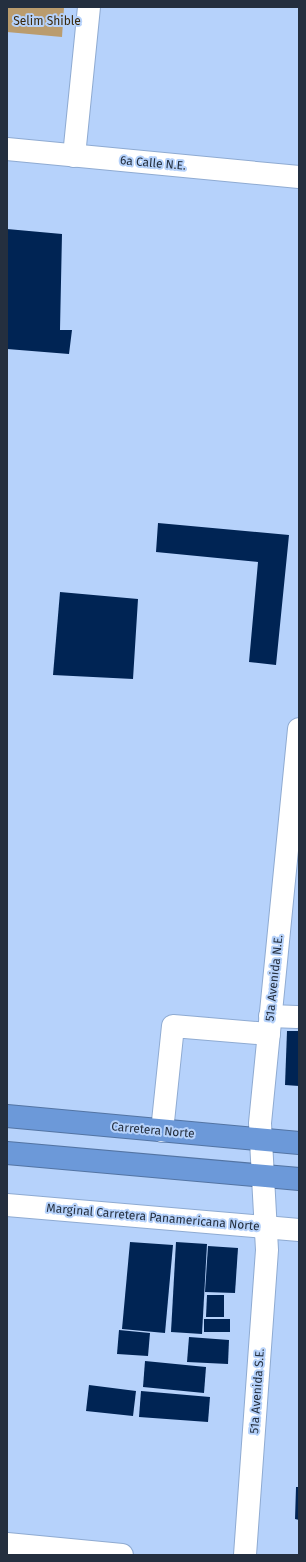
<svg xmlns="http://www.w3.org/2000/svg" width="306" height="1562" viewBox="0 0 306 1562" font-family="'Fira Sans',sans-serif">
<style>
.green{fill:#ba9c6e}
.building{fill:#002454}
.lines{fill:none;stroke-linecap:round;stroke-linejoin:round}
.minor-casing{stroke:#8fabd2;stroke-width:24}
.highway-casing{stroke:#5374a3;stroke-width:24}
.minor{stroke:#fff;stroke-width:22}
.highway{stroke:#6c99d9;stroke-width:22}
.labels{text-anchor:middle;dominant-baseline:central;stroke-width:4;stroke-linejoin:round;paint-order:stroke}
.park-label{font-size:12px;fill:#3b290b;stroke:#b6d2fb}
.street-label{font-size:12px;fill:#242f3f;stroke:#b6d2fb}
</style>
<rect width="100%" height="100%" fill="#b6d2fb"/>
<path class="green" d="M7 7H64L62 37 7 32Z"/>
<g class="building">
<path d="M7 229 62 234 60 330H72L69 354 7 349Z"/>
<path d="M158 523 289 535 276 665 249 662 258 562 156 552Z"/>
<path d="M60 592 138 599 133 679 53 675Z"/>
<path d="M287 1031H299V1086L285 1085Z"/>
<path d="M130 1242 173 1245 165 1333 122 1329Z"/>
<path d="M176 1242 207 1244 202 1334 171 1332Z"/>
<path d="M208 1246 238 1248 235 1293 205 1292Z"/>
<path d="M207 1295H224V1317H206Z"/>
<rect x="204" y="1319" width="26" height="13"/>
<path d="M119 1330 150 1333 148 1356 117 1354Z"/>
<path d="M189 1337 229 1340 228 1364 187 1362Z"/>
<path d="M145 1361 206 1367 204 1393 143 1387Z"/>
<path d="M89 1385 136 1391 133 1416 86 1411Z"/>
<path d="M141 1391 210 1397 208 1422 139 1417Z"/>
<path d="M296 1487H299V1520L295 1519Z"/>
</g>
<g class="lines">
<defs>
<g id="minor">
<path d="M7 149 299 177"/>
<path d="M74 156 89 7"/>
<path d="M270 1016 297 1017"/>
<path d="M162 1131 173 1026 269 1034"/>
<path d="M7 1205 299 1230"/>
<path d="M7 1544 122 1555"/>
<path d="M245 1555 267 1250 260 1123 299 729"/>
</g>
<g id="highway">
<path d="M7 1116 299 1143"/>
<path d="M7 1153 299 1179"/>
</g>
</defs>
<use href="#minor" class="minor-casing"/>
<use href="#highway" class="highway-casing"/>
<use href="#minor" class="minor"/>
<use href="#highway" class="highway"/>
</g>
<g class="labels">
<g class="park-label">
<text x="47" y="21">Selim Shible</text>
</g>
<g class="street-label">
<text transform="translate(153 163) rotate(5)">6a Calle N.E.</text>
<text transform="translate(274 978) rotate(-84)">51a Avenida N.E.</text>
<text transform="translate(153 1130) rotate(5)">Carretera Norte</text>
<text transform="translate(153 1217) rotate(5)">Marginal Carretera Panamericana Norte</text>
<text transform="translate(257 1391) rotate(-86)">51a Avenida S.E.</text>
</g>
</g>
<rect width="306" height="1562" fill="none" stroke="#242f3f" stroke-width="16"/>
</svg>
